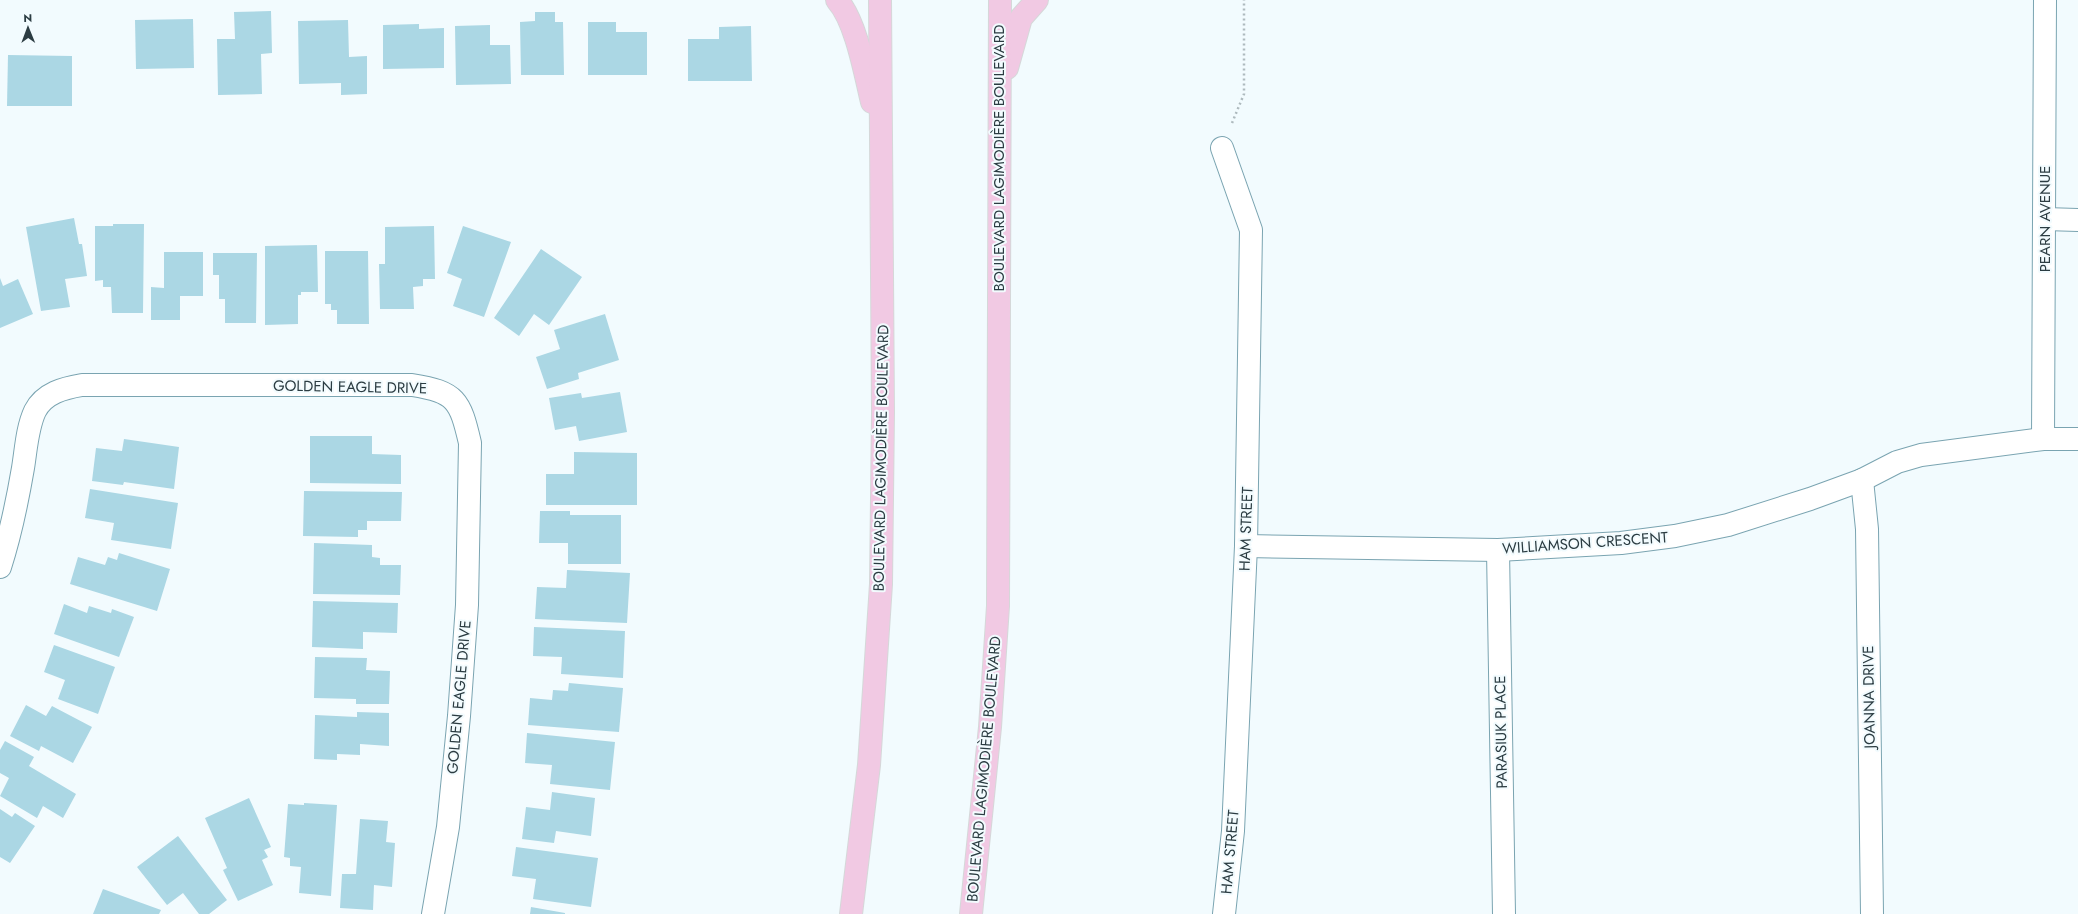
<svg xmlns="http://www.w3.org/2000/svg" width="2078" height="914" viewBox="0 0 2078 914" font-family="Jost,sans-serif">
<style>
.building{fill:#abd7e4}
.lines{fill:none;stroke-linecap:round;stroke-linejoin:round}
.minor-casing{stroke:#7aa4b1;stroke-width:24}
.major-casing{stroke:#d5d8d9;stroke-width:24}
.path{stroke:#aebabe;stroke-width:2.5;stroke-dasharray:2 3;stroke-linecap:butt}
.minor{stroke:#fff;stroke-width:22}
.major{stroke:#f1c9e3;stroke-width:22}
.labels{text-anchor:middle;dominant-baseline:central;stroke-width:4;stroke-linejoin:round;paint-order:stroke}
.street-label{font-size:15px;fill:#2b3c42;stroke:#f2fbfe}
</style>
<rect width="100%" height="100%" fill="#f2fbfe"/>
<g class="building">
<path d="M271 11 272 53 261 54 262 94 218 95 217 39H235L234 12Z"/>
<path d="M535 12H555V22H563L564 75H521L520 22 535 21Z"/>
<path d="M193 19 194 68 136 69 135 20Z"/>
<path d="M348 20 349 57 367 56V94L341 95V83L299 84 298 21Z"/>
<path d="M588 22H616V32H647V75H588Z"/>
<path d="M419 24V29L444 28V68L383 69V25Z"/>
<path d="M490 25V45H510L511 84 456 85 455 26Z"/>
<path d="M751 26 752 81H688V39H719V27Z"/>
<path d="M8 55 72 56V106H7Z"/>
<path d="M74 218 79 244H82L87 276 65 279 70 307 41 311 26 227Z"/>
<path d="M113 224H144L143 313H112L111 287H103V280L95 281V226H113Z"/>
<path d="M434 226 435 279H423V286L413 287 414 309H380L379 264H385V227Z"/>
<path d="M463 226 511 242 484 317 453 306 462 279 447 273Z"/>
<path d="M317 245 318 292H301V295H298V324L265 325V246Z"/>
<path d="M541 249 582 277 549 325 534 314 519 336 494 318Z"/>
<path d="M325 251H368L369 324H337V310H331V304H325Z"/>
<path d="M164 252H203V296H180V320H151V287L164 288Z"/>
<path d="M213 253H257L256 323H225V299H219V275H213Z"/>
<path d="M0 278 3 286 18 279 33 314 0 328Z"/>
<path d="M605 314 619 360 578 373 579 379 547 389 536 357 560 349 554 330Z"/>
<path d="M620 392 627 432 579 441 576 426 555 430 549 398 581 393 582 398Z"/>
<path d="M310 436H372V454L401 455V484L310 483Z"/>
<path d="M124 439 179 447 174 489 124 482 123 485 92 481 96 448 122 451Z"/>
<path d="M574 452 637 453V505H546V474H574Z"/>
<path d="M90 489 178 503 171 549 111 540 114 523 85 518Z"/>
<path d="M304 491 402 492 401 521H367V530H358V537L303 536Z"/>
<path d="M540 511H570V515H621V564H568V543H539Z"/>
<path d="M314 543 372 545V557L380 558V565H401L400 595 313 594Z"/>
<path d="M119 553 170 569 157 611 70 584 78 557 105 565 108 557 117 560Z"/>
<path d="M567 570 630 573 627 623 535 619 537 587 566 588Z"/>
<path d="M313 601 398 603 397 633 363 632V649L312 647Z"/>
<path d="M64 604 87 613 89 606 111 613 112 609 134 617 119 657 54 634Z"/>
<path d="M534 627 625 631 623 678 561 674 562 657 533 656Z"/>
<path d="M54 645 115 667 98 714 58 699 65 680 44 672Z"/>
<path d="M315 657 367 658 366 670 390 671 389 704H356V699L314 698Z"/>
<path d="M569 683 623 688 619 732 528 725 530 698 552 700 553 690 568 691Z"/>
<path d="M26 705 46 716 52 706 92 727 73 763 41 746 39 751 10 736Z"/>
<path d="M357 712 389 713V746L360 744V755L337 754V760L314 759 315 715 357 717Z"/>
<path d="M527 733 615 742 610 790 550 784 552 765 525 763Z"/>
<path d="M5 741 34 757 29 766 76 794 63 818 43 806 37 818 0 796 9 778 0 773V750Z"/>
<path d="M552 792 595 798 591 836 556 831 554 843 522 839 526 807 550 810Z"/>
<path d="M249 798 271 847 264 850 268 857 262 860 273 885 238 901 223 870 227 868 205 818Z"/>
<path d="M304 803 337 805 331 896 299 893 301 867 290 866V858L284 857 288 804 304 805Z"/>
<path d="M0 809 12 817 15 813 35 826 10 863 0 857Z"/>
<path d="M360 819 388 821 386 842 395 843 392 887 374 885 373 910 340 908 342 874H356Z"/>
<path d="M178 836 227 900 209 914H199L183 893 167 905 137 867Z"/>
<path d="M516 847 598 858 591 907 533 899 536 879 512 876Z"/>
<path d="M103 889 161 910 159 914H93Z"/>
<path d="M531 907 565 913V914H530Z"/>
</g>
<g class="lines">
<defs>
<g id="minor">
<path d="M1222 148 1251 230 1246 546 1233 831 1224 914"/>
<path d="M2045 219 2078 220"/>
<path d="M2043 439 2045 0"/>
<path d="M1862 480 1867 529 1872 914"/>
<path d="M1246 546 1498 550 1621 543 1675 536 1728 525 1810 499 1862 480 1897 462 1921 455 2043 439H2078"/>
<path d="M1498 550 1504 914"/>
<path d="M0 567C11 533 17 503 23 468 26 450 27 428 35 411 44 393 64 388 82 385H412C456 392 460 400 470 443L467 605 459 716 448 827 433 914"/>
</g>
<g id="major">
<path d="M837 0C856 21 865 73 872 102"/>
<path d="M1007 68 1021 18 1037 0"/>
<path d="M851 914 869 765 881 584 883 412 880 0"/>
<path d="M971 914 990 727 998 606 1000 0"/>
</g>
</defs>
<use href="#minor" class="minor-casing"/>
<use href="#major" class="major-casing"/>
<path class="path" d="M1232 123 1244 94V0"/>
<use href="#minor" class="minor"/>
<use href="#major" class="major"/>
</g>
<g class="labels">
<g class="street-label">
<text transform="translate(999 158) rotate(-90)">BOULEVARD LAGIMODIÈRE BOULEVARD</text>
<text transform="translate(2045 219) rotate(-90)">PEARN AVENUE</text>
<text transform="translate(350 387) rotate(1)">GOLDEN EAGLE DRIVE</text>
<text transform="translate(881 458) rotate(-89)">BOULEVARD LAGIMODIÈRE BOULEVARD</text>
<text transform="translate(1246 529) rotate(-88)">HAM STREET</text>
<text transform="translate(1585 543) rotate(-4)">WILLIAMSON CRESCENT</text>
<text transform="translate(459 697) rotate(-85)">GOLDEN EAGLE DRIVE</text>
<text transform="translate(1869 697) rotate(-91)">JOANNA DRIVE</text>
<text transform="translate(1501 732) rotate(-91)">PARASIUK PLACE</text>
<text transform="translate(984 769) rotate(-85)">BOULEVARD LAGIMODIÈRE BOULEVARD</text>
<text transform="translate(1230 852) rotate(-85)">HAM STREET</text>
</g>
</g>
<g transform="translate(28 28) rotate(359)" stroke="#f2fbfe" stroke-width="3" paint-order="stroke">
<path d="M0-3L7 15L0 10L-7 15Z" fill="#2b3c42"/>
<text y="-6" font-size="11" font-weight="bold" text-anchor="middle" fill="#2b3c42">N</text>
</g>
</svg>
